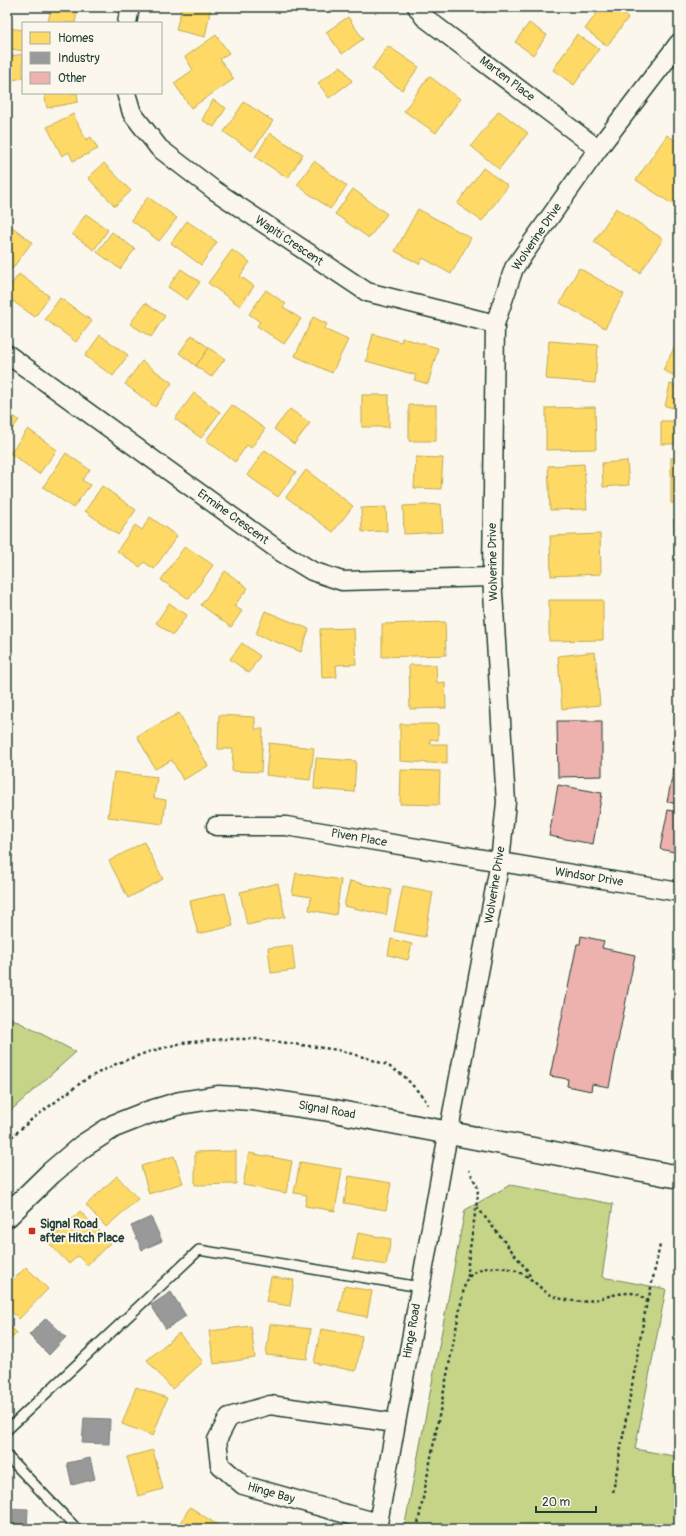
<svg xmlns="http://www.w3.org/2000/svg" width="686" height="1536" viewBox="0 0 686 1536" font-family="Pangolin,sans-serif">
<style>
.green{fill:#c6d488;stroke:#72885e}
.homes{fill:#ffd966;stroke:#bcaa57}
.industry{fill:#999;stroke:#747d7b}
.building{fill:#edb2ad;stroke:#1f3d34}
.lines{fill:none;stroke-linecap:round;stroke-linejoin:round}
.lane-casing{stroke:#1f3d34;stroke-width:12}
.street-casing{stroke:#1f3d34;stroke-width:21}
.secondary-casing{stroke:#1f3d34;stroke-width:25}
.path{stroke:#1f3d34;stroke-width:2.5;stroke-dasharray:3 3;stroke-linecap:butt}
.lane{stroke:#fbf7ec;stroke-width:9}
.street{stroke:#fbf7ec;stroke-width:18}
.secondary{stroke:#fbf7ec;stroke-width:22}
.poi-dot{fill:#c8321e;stroke:#fbf7ec;stroke-width:1.5}
.labels{text-anchor:middle;dominant-baseline:central;stroke-width:4;stroke-linejoin:round;paint-order:stroke}
.street-label{font-size:12px;fill:#1f3d34;stroke:#fbf7ec}
.poi-label{font-size:12px;font-weight:bold;fill:#1f3d34;stroke:#fbf7ec;text-anchor:start}
</style>
<rect width="100%" height="100%" fill="#fbf7ec"/>
<filter id="ink" filterUnits="userSpaceOnUse"><feTurbulence type="fractalNoise" baseFrequency=".025" numOctaves="2"/><feDisplacementMap in="SourceGraphic" scale="8" xChannelSelector="R" yChannelSelector="G"/><feConvolveMatrix kernelMatrix="1 2 1 2 8 2 1 2 1" color-interpolation-filters="sRGB"/></filter>
<g filter="url(#ink)">
<g class="green">
<path d="M7 1016 76 1052 7 1114Z"/>
<path d="M510 1185 613 1204 602 1277 666 1289 635 1449 679 1457V1529H404L465 1210Z"/>
</g>
<g class="homes">
<path d="M51 7H78L75 23H48Z"/>
<path d="M182 7H211L205 37 176 30Z"/>
<path d="M472 7H488L485 13Z"/>
<path d="M601 7H614L628 18 607 46 585 29Z"/>
<path d="M348 17 363 39 342 54 326 32Z"/>
<path d="M529 23 547 35 533 55 515 42Z"/>
<path d="M7 28 23 30V51L7 48Z"/>
<path d="M577 34 599 49 574 85 553 70Z"/>
<path d="M216 35 229 53 220 59 234 79 191 108 174 83 193 70 185 57Z"/>
<path d="M388 46 419 67 402 90 372 69Z"/>
<path d="M23 54V78L7 81V57Z"/>
<path d="M341 66 352 81 329 98 318 83Z"/>
<path d="M429 76 460 99 436 133 404 111Z"/>
<path d="M44 93H77L78 102 47 108Z"/>
<path d="M213 100 226 108 214 127 202 120Z"/>
<path d="M244 102 273 121 252 151 224 132Z"/>
<path d="M499 111 528 133 499 169 471 146Z"/>
<path d="M73 114 86 140 91 137 98 149 73 161 69 152 62 156 47 127Z"/>
<path d="M270 133 303 154 288 178 255 157Z"/>
<path d="M667 135 679 143 678 208 636 180Z"/>
<path d="M314 161 347 186 330 209 297 185Z"/>
<path d="M104 163 131 191 115 206 88 178Z"/>
<path d="M483 168 508 186 482 221 457 204Z"/>
<path d="M353 189 387 214 369 238 335 214Z"/>
<path d="M148 197 177 218 159 241 131 220Z"/>
<path d="M616 208 663 239 640 273 594 242Z"/>
<path d="M418 209 471 238 451 274 423 258 419 264 395 251Z"/>
<path d="M86 214 108 230 94 250 72 234Z"/>
<path d="M187 221 217 242 201 265 171 243Z"/>
<path d="M7 223 32 242 12 269 7 265Z"/>
<path d="M112 232 135 249 120 269 97 252Z"/>
<path d="M232 250 250 262 240 276 254 286 240 306 208 283Z"/>
<path d="M579 268 624 294 605 328 560 303Z"/>
<path d="M181 269 200 282 187 300 168 287Z"/>
<path d="M19 274 49 296 35 317 7 297V290Z"/>
<path d="M266 290 286 304 283 307 301 319 284 344 257 326 260 322 249 314Z"/>
<path d="M60 298 92 321 76 342 45 319Z"/>
<path d="M145 303 165 316 151 337 130 324Z"/>
<path d="M313 317 327 324 324 329 348 340 332 373 295 356Z"/>
<path d="M679 333V342L675 339Z"/>
<path d="M373 334 401 342 402 338 438 348 428 384 414 380 416 375 366 361Z"/>
<path d="M100 335 128 355 113 376 85 356Z"/>
<path d="M192 335 209 348 196 366 179 353Z"/>
<path d="M549 341 598 345 595 383 546 379Z"/>
<path d="M209 348 225 359 211 377 196 366Z"/>
<path d="M674 348 679 350V378L663 370Z"/>
<path d="M142 361 172 383 155 407 125 384Z"/>
<path d="M670 384 679 387V409L665 406Z"/>
<path d="M194 393 220 412 201 438 175 419Z"/>
<rect x="362" y="395" width="27" height="32"/>
<path d="M232 405 265 429 251 448 247 445 235 462 206 440Z"/>
<rect x="409" y="405" width="27" height="36"/>
<path d="M595 407 596 449 546 450V408Z"/>
<path d="M290 409 310 423 294 444 274 429Z"/>
<path d="M7 412 19 420 7 436Z"/>
<rect x="661" y="421" width="18" height="23"/>
<path d="M28 429 57 450 39 474 10 453Z"/>
<path d="M265 450 296 472 278 497 247 475Z"/>
<path d="M66 453 90 470 82 480 90 485 73 508 43 487Z"/>
<path d="M416 457 443 458 441 489 414 488Z"/>
<rect x="671" y="458" width="8" height="45"/>
<path d="M627 461 629 485 603 487 602 463Z"/>
<path d="M584 464 587 509 550 510 548 466Z"/>
<path d="M306 470 353 506 333 532 286 497Z"/>
<path d="M102 486 136 510 118 535 85 511Z"/>
<path d="M441 504 443 532 404 534 403 506Z"/>
<path d="M386 507 387 531 362 532 361 508Z"/>
<path d="M150 517 177 536 154 569 144 562 140 567 117 551 135 525 142 530Z"/>
<path d="M600 534 601 574 551 576 550 536Z"/>
<path d="M185 546 213 565 189 599 161 580Z"/>
<path d="M225 571 248 588 234 606 242 611 231 627 201 605Z"/>
<path d="M549 600H603V640L549 641Z"/>
<path d="M169 603 187 615 173 635 156 623Z"/>
<path d="M265 611 309 629 301 652 256 634Z"/>
<path d="M445 622 446 655 382 657V624Z"/>
<path d="M354 628 356 664 336 665 337 677 322 678 320 629Z"/>
<path d="M242 643 260 656 249 673 230 659Z"/>
<path d="M595 652 600 705 562 709 558 656Z"/>
<path d="M409 665H436L437 683 445 682 446 708 410 709Z"/>
<path d="M179 713 208 766 183 780 172 760 155 769 137 736Z"/>
<path d="M219 715 255 717V729H263L261 772 232 771 233 749H218Z"/>
<path d="M400 724H438V740L430 739V744H447V764L400 761Z"/>
<path d="M269 743 314 748 310 780 266 775Z"/>
<path d="M316 758 356 761 354 792 314 789Z"/>
<path d="M401 770 440 771 439 805 400 804Z"/>
<path d="M114 772 157 777 154 798 166 800 163 824 108 817Z"/>
<path d="M144 842 163 879 128 898 109 861Z"/>
<path d="M296 873 341 880 336 915 309 910 311 897 292 894Z"/>
<path d="M350 881 391 890 386 915 344 906Z"/>
<path d="M278 883 285 917 247 925 240 892Z"/>
<path d="M403 886 433 892 425 937 394 931Z"/>
<path d="M225 893 233 926 198 934 190 901Z"/>
<path d="M391 939 412 944 408 960 388 955Z"/>
<path d="M292 945 295 970 271 973 268 948Z"/>
<path d="M236 1151V1184L195 1185V1152Z"/>
<path d="M249 1153 292 1161 286 1193 243 1185Z"/>
<path d="M174 1156 183 1183 149 1194 141 1166Z"/>
<path d="M300 1162 342 1169 335 1211 305 1206 307 1195 294 1193Z"/>
<path d="M117 1176 138 1199 106 1227 86 1205Z"/>
<path d="M349 1176 391 1183 386 1210 344 1203Z"/>
<path d="M80 1211 110 1243 87 1265 78 1256 69 1264 48 1242Z"/>
<path d="M358 1233 391 1239 386 1265 353 1259Z"/>
<path d="M26 1267 48 1289 19 1319 7 1307V1286Z"/>
<path d="M271 1277 294 1280 290 1306 266 1302Z"/>
<path d="M344 1286 372 1291 367 1317 339 1311Z"/>
<path d="M7 1323 17 1333 7 1343Z"/>
<path d="M270 1324 311 1329 307 1359 266 1355Z"/>
<path d="M251 1326 255 1358 214 1364 209 1331Z"/>
<path d="M321 1329 362 1336 356 1371 314 1363Z"/>
<path d="M179 1333 203 1362 172 1389 147 1360Z"/>
<path d="M136 1387 167 1398 153 1436 122 1424Z"/>
<path d="M153 1450 163 1489 138 1496 127 1457Z"/>
<path d="M190 1507 222 1528 221 1529H176Z"/>
</g>
<g class="industry">
<path d="M151 1217 162 1241 142 1250 131 1226Z"/>
<path d="M171 1292 186 1316 166 1329 151 1305Z"/>
<path d="M46 1318 66 1337 49 1355 29 1335Z"/>
<path d="M84 1418 110 1419 109 1444 82 1443Z"/>
<path d="M90 1458 95 1479 72 1485 67 1463Z"/>
<path d="M7 1508 28 1509 27 1529H7Z"/>
</g>
<g class="building">
<path d="M674 519H679V558H675Z"/>
<path d="M677 568H679V611Z"/>
<path d="M557 721H602V776L558 777Z"/>
<path d="M676 729 679 730V752L672 751Z"/>
<path d="M675 763 679 764V804L667 802Z"/>
<path d="M558 785 602 793 593 844 549 836Z"/>
<path d="M668 810 679 812V853L660 849Z"/>
<path d="M581 936 604 941 602 948 635 955 609 1087 592 1084 591 1091 567 1086 568 1079 550 1076 577 944H580Z"/>
</g>
<g class="lines">
<defs>
<g id="lane">
<path d="M7 1430 199 1250 420 1287"/>
<path d="M7 1456 77 1529"/>
</g>
<g id="street">
<path d="M417 7 424 17 598 149"/>
<path d="M127 23 130 7"/>
<path d="M126 93 132 113 159 148 214 190 367 292 495 324"/>
<path d="M7 354 281 552 312 571 342 581 492 577"/>
<path d="M216 826H286L679 892"/>
<path d="M378 1523 243 1485 220 1465 217 1440 229 1417 270 1405 395 1423"/>
<path d="M377 1529 443 1161 500 862 506 802 492 577 495 324 514 268 598 149 679 43"/>
</g>
<path id="secondary" d="M7 1216 51 1173 83 1146 114 1126 147 1113 180 1103 218 1097 253 1099 324 1109 679 1177"/>
</defs>
<use href="#lane" class="lane-casing"/>
<use href="#street" class="street-casing"/>
<use href="#secondary" class="secondary-casing"/>
<g class="path">
<path d="M7 1141 31 1120 86 1079 118 1063 148 1052 182 1043 223 1039H258L338 1050 367 1058 387 1065 404 1076 424 1098 428 1105"/>
<path d="M477 1207 523 1265 528 1271 531 1280"/>
<path d="M468 1277V1262L478 1194 477 1186 469 1170"/>
<path d="M647 1301 649 1297 660 1245"/>
<path d="M417 1529 464 1288C465 1285 466 1279 469 1277 480 1263 510 1266 523 1274 541 1284 542 1296 567 1300 574 1301 581 1302 588 1301 603 1299 621 1290 637 1294 641 1295 644 1298 647 1301L613 1492"/>
</g>
<use href="#lane" class="lane"/>
<use href="#street" class="street"/>
<use href="#secondary" class="secondary"/>
</g>
</g>
<rect class="poi-dot" x="28" y="1227" width="8" height="8" rx="2"/>
<g class="labels">
<g class="street-label">
<text transform="translate(507 79) rotate(37)">Marten Place</text>
<text transform="translate(537 237) rotate(-56)">Wolverine Drive</text>
<text transform="translate(289 241) rotate(34)">Wapiti Crescent</text>
<text transform="translate(233 517) rotate(36)">Ermine Crescent</text>
<text transform="translate(493 562) rotate(-91)">Wolverine Drive</text>
<text transform="translate(359 838) rotate(10)">Piven Place</text>
<text transform="translate(589 877) rotate(9)">Windsor Drive</text>
<text transform="translate(495 885) rotate(-81)">Wolverine Drive</text>
<text transform="translate(327 1110) rotate(10)">Signal Road</text>
<text transform="translate(412 1331) rotate(-80)">Hinge Road</text>
<text transform="translate(271 1493) rotate(16)">Hinge Bay</text>
</g>
<g class="poi-label">
<text x="40" y="1224">Signal Road<tspan x="40" dy="14">after Hitch Place</tspan></text>
</g>
</g>
<rect width="686" height="1536" fill="none" stroke="#fbf7ec" stroke-width="24"/>
<rect x="12" y="12" width="662" height="1512" fill="none" stroke="#1f3d34" stroke-width="1.5" filter="url(#ink)"/>
<rect x="22" y="22" width="140" height="72" fill="#fbf7ec" stroke="#a3ada2"/>
<rect x="30" y="32" width="20" height="12" fill="#ffd966" stroke="#a3ada2"/>
<text x="58" y="42" font-size="12" fill="#1f3d34">Homes</text>
<rect x="30" y="52" width="20" height="12" fill="#999999" stroke="#a3ada2"/>
<text x="58" y="62" font-size="12" fill="#1f3d34">Industry</text>
<rect x="30" y="72" width="20" height="12" fill="#edb2ad" stroke="#a3ada2"/>
<text x="58" y="82" font-size="12" fill="#1f3d34">Other</text>
<path d="M536 1506v6h60v-6" fill="none" stroke="#1f3d34" stroke-width="2"/>
<text x="542" y="1506" font-size="12" fill="#1f3d34" stroke="#fbf7ec" stroke-width="3" paint-order="stroke">20 m</text>
</svg>
